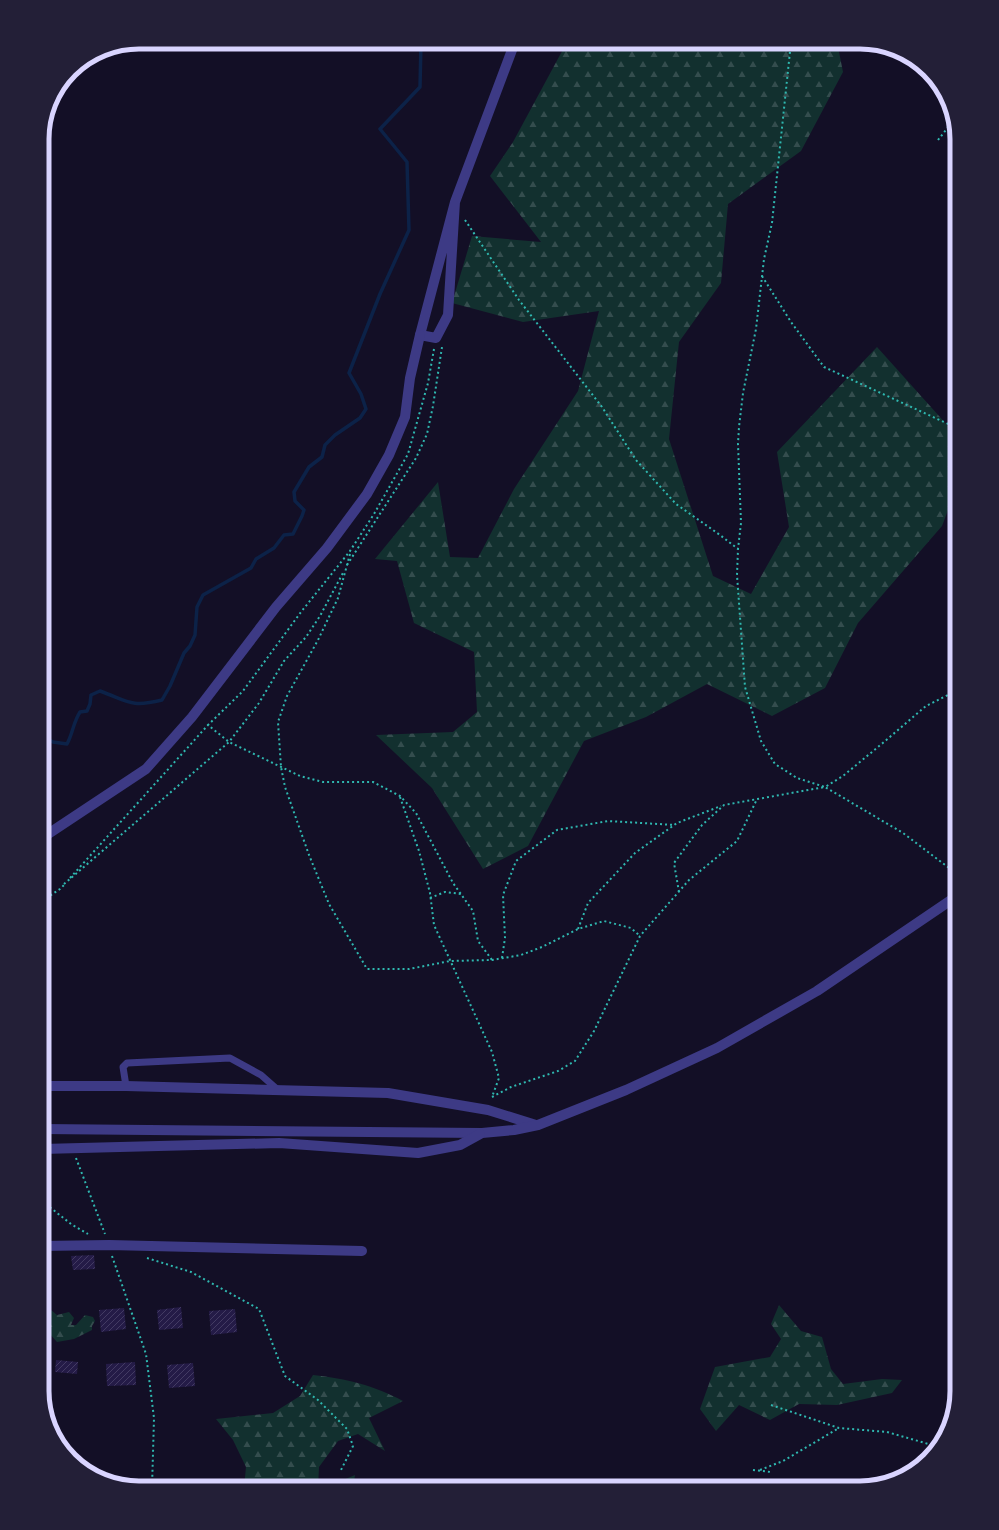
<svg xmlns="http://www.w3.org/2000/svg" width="999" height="1530" viewBox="0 0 999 1530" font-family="'PT Sans',sans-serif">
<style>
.forest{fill:url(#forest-firs)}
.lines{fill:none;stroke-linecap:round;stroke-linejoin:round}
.stream{stroke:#0c2248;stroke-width:3.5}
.building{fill:url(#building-hatch)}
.path{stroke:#2fb8b0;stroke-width:2;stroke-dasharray:2 3;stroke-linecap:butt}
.lane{stroke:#3d3a85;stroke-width:7}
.street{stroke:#3d3a85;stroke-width:10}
.rim{fill:none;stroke:#d9d4ff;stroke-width:5}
</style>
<defs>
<pattern id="forest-firs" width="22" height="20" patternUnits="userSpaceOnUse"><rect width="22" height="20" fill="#12302f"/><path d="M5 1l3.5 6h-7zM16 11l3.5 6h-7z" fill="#344d4e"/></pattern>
<pattern id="building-hatch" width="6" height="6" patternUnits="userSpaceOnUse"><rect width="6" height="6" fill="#241b47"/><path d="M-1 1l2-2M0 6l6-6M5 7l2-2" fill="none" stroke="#433b63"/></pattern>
</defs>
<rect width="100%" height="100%" fill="#130f26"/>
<g class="forest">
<path d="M567 42H837L843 72 801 151 728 204 721 283 679 342 669 439 713 576 751 594 789 527 777 452 877 347 957 436V486L942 526 858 623 825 688 772 716 707 684 646 717 584 741 528 846 483 869 432 788 376 735 453 732 477 712 474 652 414 623 397 561 375 559 438 482 450 557 478 558 514 489 578 391 599 311 523 322 452 303 472 236 541 242 490 176 513 142Z"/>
<path d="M779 1305 801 1331 822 1337 831 1369 843 1384 882 1379 902 1380 892 1393 837 1405 799 1404 770 1420 739 1405 716 1431 700 1409 715 1367 770 1357 781 1339 771 1324Z"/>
<path d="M42 1309 51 1310 57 1315 69 1312 74 1318 71 1325H76L85 1315 93 1317 95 1321 92 1326V1330L74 1339 57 1342 49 1333 42 1334Z"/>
<path d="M313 1375C347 1379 373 1385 403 1401L369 1418 385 1451 358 1434 338 1441 319 1467 318 1488H244L246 1467 233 1440 216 1419 273 1413 300 1396Z"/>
<path d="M355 1475 353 1488H324Z"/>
</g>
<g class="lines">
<path class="stream" d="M42 736 53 742 67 744C73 733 73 723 80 712L87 711 90 704 91 695 100 691C128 701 130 708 162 700L170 686 184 653 190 646 195 635 197 607 203 595 251 568 256 559 274 548 284 535 293 534 302 516 304 510 295 501 294 492 309 467 322 457 325 445 335 435 360 418 366 409 361 394 349 373 380 294 409 230 407 162 380 129 420 87 421 42"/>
</g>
<g class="building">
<path d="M94 1255 95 1269 73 1270 71 1256Z"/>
<path d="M181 1307 183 1328 159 1330 157 1310Z"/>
<path d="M124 1308 126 1329 101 1332 99 1310Z"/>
<path d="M235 1309 237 1332 211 1335 209 1311Z"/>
<path d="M56 1360 78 1362 77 1374 55 1372Z"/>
<path d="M135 1362 136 1385 107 1386 106 1364Z"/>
<path d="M193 1363 195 1386 169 1388 167 1365Z"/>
</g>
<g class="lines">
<g class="path">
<path d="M791 42 772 223 764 259 756 329 743 393 739 427 738 444 741 523 738 549 737 575 745 687 761 741 775 764 797 778 825 787 843 776 884 742 926 706 952 693 957 688"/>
<path d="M938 140 953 121"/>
<path d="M465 220 519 300 602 407 636 460 676 504 720 535 738 549"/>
<path d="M762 276 791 322 824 367 957 428"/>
<path d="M434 349 428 383 408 454 374 514 350 551 301 612 243 691 208 725 229 742 300 776 323 782H373L400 796 416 813 453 883 473 911 478 941 492 960"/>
<path d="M350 554 338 598 318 640 287 696 278 722 281 767 285 787 309 855 329 904 367 969H409L450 961 492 960 521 955 542 947 578 929 604 921 631 928 640 936"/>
<path d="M347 565 416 458 427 434 433 406 442 347"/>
<path d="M400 797 419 851 430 893 434 925 492 1052 499 1078 492 1097"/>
<path d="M70 878 208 725"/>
<path d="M64 884 229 742 259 703 284 661 306 637 320 616 344 571"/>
<path d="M679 892 674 863 702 825 724 805 825 787 903 833 957 874"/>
<path d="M430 898 445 892 461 894"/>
<path d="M42 901 60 889 65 884"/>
<path d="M578 929 588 903 635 853 677 823 721 806"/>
<path d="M502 958 505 938 503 895 516 861 557 830 608 821 675 825"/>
<path d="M492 1097 511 1087 558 1071 575 1061 594 1031 640 936 689 880 737 841 757 799"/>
<path d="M76 1158 105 1234"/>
<path d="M42 1201 71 1224 88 1234"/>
<path d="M112 1256 146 1354 154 1418 152 1488"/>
<path d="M147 1258 191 1272 259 1309 285 1376 318 1400 347 1429 353 1446 340 1472"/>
<path d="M771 1405 839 1428 887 1432 932 1445H941"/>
<path d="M753 1470 771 1472"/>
<path d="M760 1470 783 1461 839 1428"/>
</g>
<path class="lane" d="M126 1086 123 1067 127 1063 230 1058 261 1075 278 1090"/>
<g class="street">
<path d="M455 202 448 315 436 338 420 335 455 202 515 42"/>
<path d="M42 838 146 769 192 717 276 607 327 548 367 494 389 455 405 417 410 378 420 335"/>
<path d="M42 1086H126L388 1093 488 1110 536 1125"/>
<path d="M42 1129 482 1133 514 1130 538 1125 626 1090 717 1048 817 991 957 896"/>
<path d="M42 1149 279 1143 418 1153 460 1145 480 1134"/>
<path d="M42 1246 109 1245 362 1251"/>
</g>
</g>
<path d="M0 0H999V1530H0ZM139 49H860A90 90 0 0 1 950 139V1391A90 90 0 0 1 860 1481H139A90 90 0 0 1 49 1391V139A90 90 0 0 1 139 49Z" fill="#231f37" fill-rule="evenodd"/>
<path class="rim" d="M139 49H860A90 90 0 0 1 950 139V1391A90 90 0 0 1 860 1481H139A90 90 0 0 1 49 1391V139A90 90 0 0 1 139 49Z"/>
</svg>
